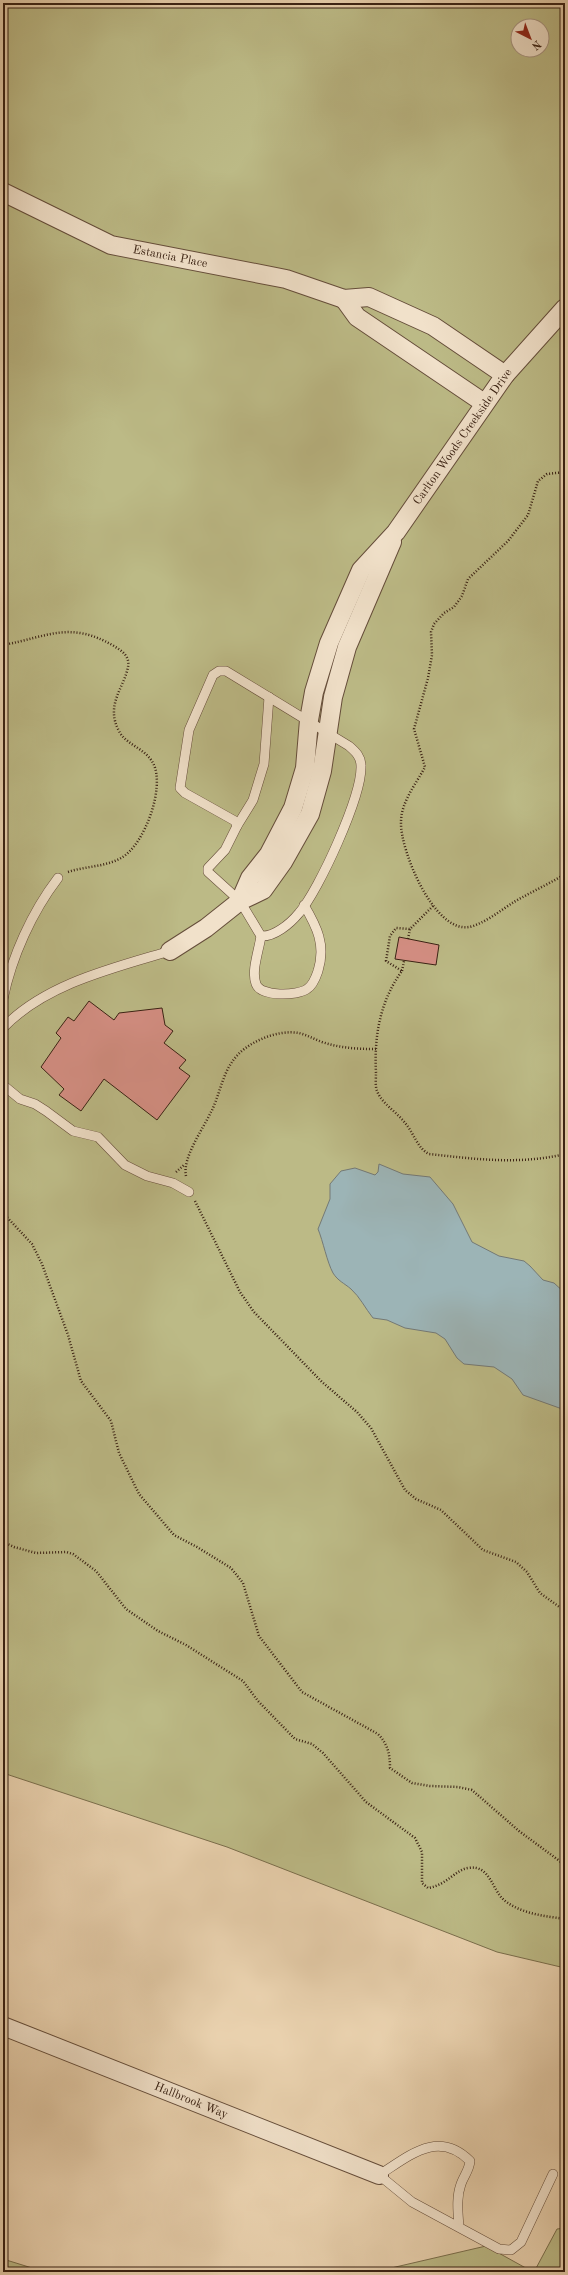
<svg xmlns="http://www.w3.org/2000/svg" width="568" height="2275" viewBox="0 0 568 2275" font-family="'Old Standard TT',serif">
<style>
.green{fill:#bcba86;stroke:#7a6e4c;fill-rule:evenodd}
.water{fill:#9cb4b6;stroke:#747975}
.building{fill:#d58f84;stroke:#392113}
.lines{fill:none;stroke-linecap:round;stroke-linejoin:round}
.lane-casing{stroke:#654d3a;stroke-width:10}
.street-casing{stroke:#654d3a;stroke-width:20}
.path{stroke:#392113;stroke-width:2.5;stroke-dasharray:1 2;stroke-linecap:butt}
.lane{stroke:#f1e1ca;stroke-width:9}
.street{stroke:#f1e1ca;stroke-width:18}
.labels{text-anchor:middle;dominant-baseline:central;stroke-width:3;stroke-linejoin:round;paint-order:stroke}
.street-label{font-size:12px;fill:#392113;stroke:#f1e1ca}
</style>
<rect width="100%" height="100%" fill="#e9d1ae"/>
<filter id="stains"><feTurbulence type="fractalNoise" baseFrequency=".005" numOctaves="4"/><feColorMatrix values="0 0 0 0 .2 0 0 0 0 .09 0 0 0 0 .02 0 0 0 .5 -.17"/></filter>
<radialGradient id="worn" r=".72"><stop offset=".6" stop-color="#630" stop-opacity="0"/><stop offset="1" stop-color="#630" stop-opacity=".3"/></radialGradient>
<g class="green">
<path d="M3 3H565V1968L497 1952 227 1847 3 1773ZM518 26H542V50H518Z"/>
<path d="M565 2228V2272H534L557 2229Z"/>
<path d="M486 2246 533 2272H374Z"/>
<path d="M3 2259 45 2272H3Z"/>
</g>
<path class="water" d="M379 1164 403 1174 430 1177 453 1204 472 1242 499 1256 524 1261 530 1266 543 1280 554 1283 565 1293V1410L523 1395 512 1379 494 1367 464 1364 457 1358 445 1339 436 1333 405 1328 387 1320 373 1318C365 1308 360 1297 351 1289 344 1283 338 1281 333 1273 327 1262 323 1241 318 1229L330 1199V1184L341 1171 355 1168 375 1175 378 1172Z"/>
<g class="building">
<path d="M399 937 439 945 436 965 395 959Z"/>
<path d="M89 1001 114 1020 119 1013 162 1008 165 1025 173 1031 164 1043 186 1060 179 1068 190 1076 157 1120 104 1079 81 1111 59 1095 64 1089 41 1067 61 1038 56 1033 68 1017 74 1021Z"/>
</g>
<g class="lines">
<defs>
<g id="lane">
<path d="M219 671H226L349 746C356 752 361 757 361 766 362 796 319 890 299 913 290 924 274 937 261 936L240 901 208 872V868L225 850 237 826 235 821 185 793 180 788 189 730 213 675Z"/>
<path d="M237 826 253 800 264 764 269 697"/>
<path d="M261 936C259 950 251 971 256 984 261 997 297 996 307 989 312 986 316 977 318 971 326 945 317 927 304 905"/>
<path d="M3 999C12 956 32 912 58 878"/>
<path d="M3 1028C45 984 113 968 170 951"/>
<path d="M3 1085 20 1099 35 1104 46 1111 73 1131 98 1137 125 1165 147 1176 173 1183 189 1192"/>
<path d="M459 2227C458 2212 456 2198 461 2184 464 2175 469 2171 470 2161 438 2129 409 2156 379 2175L412 2202 499 2249 511 2250 521 2242 553 2174"/>
</g>
<g id="street">
<path d="M3 192 111 245 286 279 344 299 369 297 433 326 505 375"/>
<path d="M344 299 357 317 484 403"/>
<path d="M240 901 250 878 269 854 293 808 305 768 309 720 314 692 329 643 361 570 396 532 505 375 565 308"/>
<path d="M170 951 206 928 240 901 263 890 283 862 310 814 322 771 333 697 347 647 392 542"/>
<path d="M3 2026 379 2175"/>
</g>
</defs>
<use href="#lane" class="lane-casing"/>
<use href="#street" class="street-casing"/>
<g class="path">
<path d="M565 472 547 474 538 481 528 515 508 541 468 579 462 596 454 607 444 613 434 624 431 632 432 655 428 678 414 729 425 767C416 784 401 802 401 822 400 850 434 933 469 927 484 924 501 910 514 902 531 892 549 884 565 874"/>
<path d="M3 645C48 637 69 620 114 646 122 651 130 656 128 667 124 688 105 705 119 731 126 745 145 748 153 763 166 787 144 846 121 858 105 867 86 866 68 872"/>
<path d="M433 906 410 929 396 928 390 936 386 961 402 971C380 1001 374 1036 376 1073 376 1078 375 1086 377 1091 382 1104 397 1112 405 1123 414 1133 417 1148 429 1154 475 1159 519 1165 565 1154"/>
<path d="M408 939 410 929"/>
<path d="M402 971 404 961"/>
<path d="M176 1172 184 1165"/>
<path d="M186 1176C182 1158 203 1129 211 1112 219 1097 222 1076 232 1062 244 1043 277 1029 299 1033 307 1035 314 1039 322 1042 340 1048 356 1049 376 1049"/>
<path d="M195 1201 240 1292 254 1312 322 1382 357 1412 371 1428 405 1490 416 1499 441 1510 483 1550 516 1562 527 1572 540 1593 565 1611"/>
<path d="M3 1213 32 1244 42 1264 68 1335 81 1381 111 1421 119 1453 139 1494 174 1535 197 1547 231 1568 243 1583 259 1636 302 1692 378 1734C388 1744 390 1755 390 1768L412 1783 430 1786 458 1787 472 1790 519 1831 565 1865"/>
<path d="M3 1542 14 1547 36 1553 66 1552 73 1554 96 1571 126 1609 158 1631 186 1645 243 1681 258 1701 295 1739 312 1744 323 1753 366 1802 415 1838 422 1852V1883L428 1888C447 1885 455 1870 468 1868 490 1864 492 1890 504 1900 521 1914 545 1916 565 1919"/>
</g>
<use href="#lane" class="lane"/>
<use href="#street" class="street"/>
</g>
<g class="labels">
<g class="street-label">
<text transform="translate(170 257) rotate(11)">Estancia Place</text>
<text transform="translate(463 437) rotate(-55)">Carlton Woods Creekside Drive</text>
<text transform="translate(191 2101) rotate(22)">Hallbrook Way</text>
</g>
</g>
<rect width="568" height="2275" fill="none" stroke="#e9d1ae" stroke-width="16"/>
<rect x="4" y="4" width="560" height="2267" fill="none" stroke="#392113" stroke-width="2"/>
<rect x="8" y="8" width="552" height="2259" fill="none" stroke="#392113"/>
<g transform="translate(530 38) rotate(138)"><circle r="19" fill="#f1e1ca" stroke="#a79481"/>
<path d="M0-3L7 15L0 10L-7 15Z" fill="#8f2418"/>
<text y="-6" font-size="11" font-weight="bold" text-anchor="middle" fill="#392113">N</text>
</g>
<rect width="100%" height="100%" filter="url(#stains)"/>
<rect width="100%" height="100%" fill="url(#worn)"/>
</svg>
